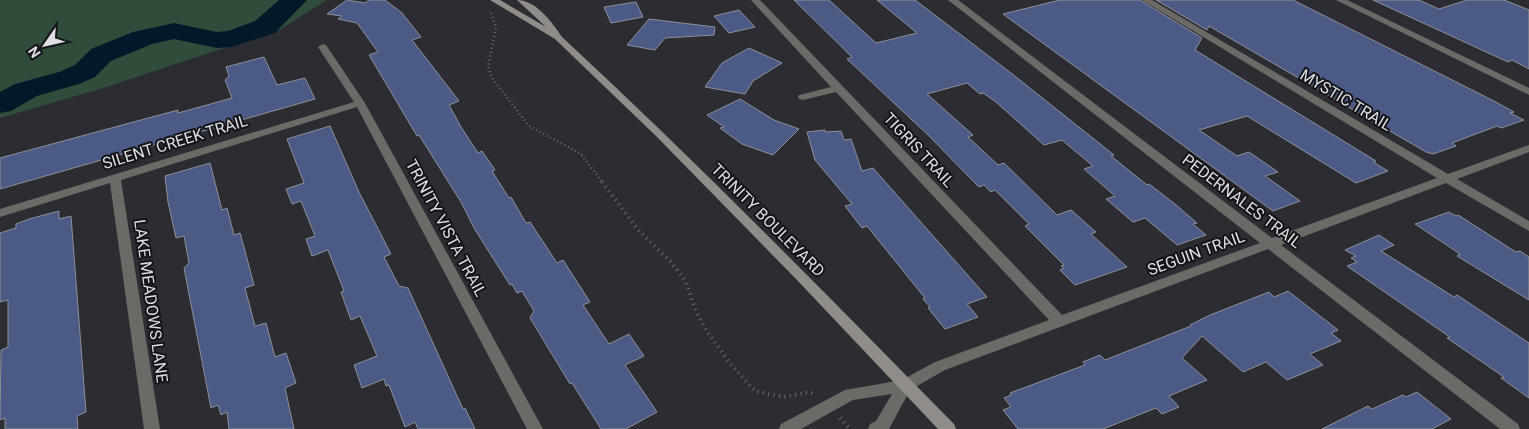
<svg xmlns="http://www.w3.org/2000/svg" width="1529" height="429" viewBox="0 0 1529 429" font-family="Roboto,sans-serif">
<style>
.green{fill:#304c3a}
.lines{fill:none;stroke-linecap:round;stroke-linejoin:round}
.river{fill:#03192a;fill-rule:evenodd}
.building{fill:#4c5a86;stroke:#8d9097}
.path-far1{stroke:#696b70;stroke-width:2.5;stroke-dasharray:1 3;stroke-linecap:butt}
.path{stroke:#696b70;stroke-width:4;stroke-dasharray:1 4.5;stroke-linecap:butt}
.street{fill:#6c6a67;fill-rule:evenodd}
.secondary{fill:#908c88;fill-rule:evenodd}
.labels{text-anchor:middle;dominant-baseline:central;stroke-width:4;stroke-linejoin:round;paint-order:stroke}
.street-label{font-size:16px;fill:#dedfe3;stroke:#141518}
</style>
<rect width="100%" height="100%" fill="#2b2d33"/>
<path class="green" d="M0 0H327L279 30 100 89 0 118Z"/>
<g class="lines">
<path class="river" d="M279 0H307L275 33 231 47 217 48 174 39 152 44 111 61 95 77 79 84 37 96 11 111 0 113V92L15 84 59 72 75 65 91 49 133 32 174 23 217 32 228 31 255 21Z"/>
</g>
<g class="building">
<path d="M347 0 365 3 369 0H385L402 13 421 37 412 40 459 101 449 105 461 127 478 153 482 151 484 154 495 170 492 171 509 198 511 197 526 223 530 222 557 263 563 260 590 302 583 305 609 344 629 334 644 356 625 365 657 412 626 429H601L572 383 570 384 530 318 534 311 522 291 517 293 512 284 510 285 474 228 461 202 419 135 417 136 369 55 378 52 357 23 338 19 342 16 327 14Z"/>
<path d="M794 0H829L876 43 917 33 877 0H915L1011 73 1114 155 1111 156 1147 185 1149 184 1175 204 1197 223 1193 224 1206 235 1177 245 1145 218 1133 222 1106 199 1115 196 1084 169 1093 166 1062 140 1044 145 996 102 983 93 980 94 967 83 927 94 973 135 968 137 998 165 1004 163 1057 215 1071 210 1096 232 1091 234 1127 267 1075 285 1060 270 1064 268 1061 266 1064 265 1025 226 1029 224 995 190 991 192 984 185 979 187 927 134 847 59 852 57Z"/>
<path d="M1060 0H1140L1202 38 1195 50 1376 161 1373 162 1388 171 1356 183 1247 116 1199 130 1237 156 1249 152 1278 172 1265 176 1300 201 1273 211 1003 14Z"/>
<path d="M1156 0H1293L1492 100 1514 112 1510 113 1524 120 1501 128 1497 126 1452 143 1456 146 1433 154 1426 152 1209 26 1207 30Z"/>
<path d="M1373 0H1419L1439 9 1467 0H1504L1529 10V69L1512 60 1508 62Z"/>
<path d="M636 2 643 17 611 23 604 7Z"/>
<path d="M739 10 755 27 729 33 714 16Z"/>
<path d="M649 19 715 27 714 35 665 38 655 50 627 45Z"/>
<path d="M749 48 782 63 753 81 745 94 705 87 722 63Z"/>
<path d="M264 57 277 85 305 78 315 99 0 189V158L178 110V113L232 98 225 80 229 76 226 67Z"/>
<path d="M740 99 774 120 799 129 773 155 742 144 720 128 724 127 707 115Z"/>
<path d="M330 126 359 192 391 254 384 257 399 286 408 288 463 409 465 408 475 429H418L415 422 405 427 389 385 386 386 384 379 362 388 354 365 377 356 360 316 351 320 341 292 344 291 328 250 312 256 306 239 315 236 301 201 292 204 286 189 304 183 287 139Z"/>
<path d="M825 130V132L841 131 844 140 851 139 862 171 873 168 987 297 967 304 978 317 945 329 928 308 930 307 923 299 925 298 867 226 862 228 845 206 852 204 815 160 807 132Z"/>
<path d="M210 163 222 210 227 208 234 235 240 233 245 251 254 285 245 288 255 326 266 323 275 357 286 353 296 383 285 388 294 429H229L227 412 221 415 218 405 211 408 184 268 189 263 184 236 176 238 168 202 165 176Z"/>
<path d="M59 211V219L71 216 86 412 77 416 78 429H5V418L0 420 1 350 8 347V300L0 302V233L16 228V224L29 219Z"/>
<path d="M1449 212 1456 216 1458 215 1516 252 1520 251 1529 257V300L1457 256 1460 254 1415 224Z"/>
<path d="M1379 235 1394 245 1381 251 1454 297 1457 295 1529 343V398L1501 378 1504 377 1447 338 1450 337 1347 266 1357 262 1351 258 1356 256 1345 250Z"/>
<path d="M1288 291 1338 330 1331 333 1341 341 1310 354 1323 365 1287 380 1266 362 1243 372 1202 336 1182 358 1207 380 1169 396 1179 407 1162 414 1156 408 1103 429H1018L1003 410 1011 407 1004 398 1011 395 1010 393 1085 365 1083 362 1100 355 1105 360 1191 326 1190 325 1210 315 1269 292 1274 297Z"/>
<path d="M1417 392 1451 419 1432 429H1322L1368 406 1372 409 1403 395 1406 397Z"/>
</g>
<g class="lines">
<path class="path-far1" d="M491 13 496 28 488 66 492 78 529 126 581 154 603 183"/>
<g class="path">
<path d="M602 182 639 231 670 261 685 280 696 311 706 330 732 366 755 391 784 397 809 392 816 395"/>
<path d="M840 418 850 429"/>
</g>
<g class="street">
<path d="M751 0H760L1062 315 1260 243 948 0H958L1272 238 1437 178 1142 0H1152L1448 174 1529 145V152L1457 179 1529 221V231L1446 183 1281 245 1518 424 1520 429H1500L1268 249 945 370 910 390 889 429H868L870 424 876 421 892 394 853 400 801 429H779L781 424 845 390 902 380 935 362 1049 320 836 92 803 100 799 99 798 97 799 95 831 87Z"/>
<path d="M1336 0H1347L1529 88V95Z"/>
<path d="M323 44 326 45 365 103 543 429H527L357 107 121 180 160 429H144L110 183 0 217V209L354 102 318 47Z"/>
</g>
<path class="secondary" d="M490 0H500L546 27 517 0C536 0 552 22 562 37 697 162 825 293 954 424L956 429H938L796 279 656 136 555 39Z"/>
</g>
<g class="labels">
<g class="street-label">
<text transform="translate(1346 100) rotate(31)">MYSTIC TRAIL</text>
<text transform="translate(175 142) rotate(-17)">SILENT CREEK TRAIL</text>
<text transform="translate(919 150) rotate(47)">TIGRIS TRAIL</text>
<text transform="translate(1242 201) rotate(37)">PEDERNALES TRAIL</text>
<text transform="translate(768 220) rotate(45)">TRINITY BOULEVARD</text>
<text transform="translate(446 228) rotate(62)">TRINITY VISTA TRAIL</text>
<text transform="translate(1196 253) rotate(-20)">SEGUIN TRAIL</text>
<text transform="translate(151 301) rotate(82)">LAKE MEADOWS LANE</text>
</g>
</g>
<g transform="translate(45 45) rotate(236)" stroke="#141518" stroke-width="4" paint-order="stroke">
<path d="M0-4L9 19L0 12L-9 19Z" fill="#dedfe3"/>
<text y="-8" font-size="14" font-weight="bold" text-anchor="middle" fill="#dedfe3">N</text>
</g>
</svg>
